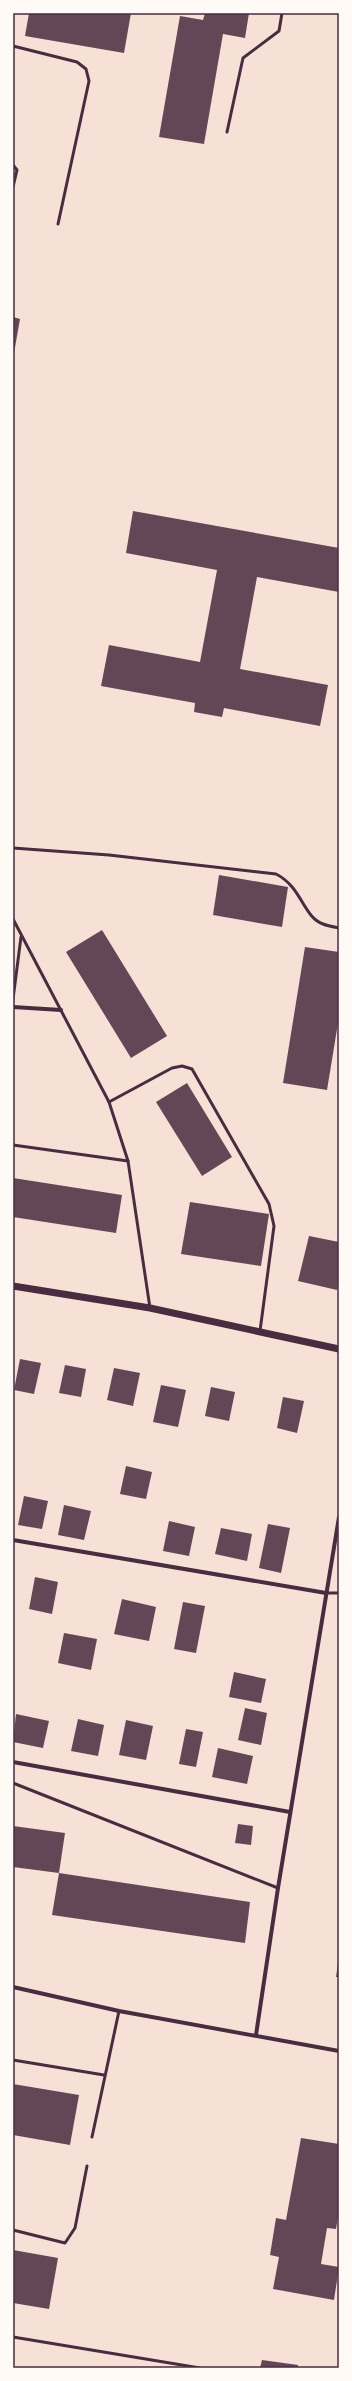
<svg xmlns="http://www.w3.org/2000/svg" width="352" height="2381" viewBox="0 0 352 2381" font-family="'Noto Sans',sans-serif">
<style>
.building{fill:#644757}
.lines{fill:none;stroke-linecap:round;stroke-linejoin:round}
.service{stroke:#4a2c40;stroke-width:3}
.minor{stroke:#4a2c40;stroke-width:4}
.tertiary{stroke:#4a2c40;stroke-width:7}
.neatline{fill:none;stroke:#4a2c40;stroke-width:1.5}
</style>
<rect width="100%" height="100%" fill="#f7e1d7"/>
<g class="building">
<path d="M29 13H131L124 53 25 36Z"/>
<path d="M205 13H249L245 38 223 34 204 144 159 137 180 16 203 20Z"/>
<path d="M13 317 20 319 14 353H13Z"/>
<path d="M133 511 339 548V592L257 577 240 669 328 685 320 726 224 708 222 717 194 712 195 703 101 686 109 645 200 662 217 570 126 553Z"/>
<path d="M219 875 288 887 282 927 213 915Z"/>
<path d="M102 930 167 1036 131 1058 66 952Z"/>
<path d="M305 947 339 952V1017L327 1090 283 1083Z"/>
<path d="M187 1083 232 1157 202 1176 156 1102Z"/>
<path d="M13 1178 122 1195 116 1233 13 1217Z"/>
<path d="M190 1202 269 1214 261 1266 181 1254Z"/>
<path d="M309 1236 339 1242V1281L337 1290 298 1281Z"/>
<path d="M20 1359 41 1363 34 1394 14 1390Z"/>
<path d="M65 1365 86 1369 81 1397 59 1393Z"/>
<path d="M114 1368 140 1373 133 1406 107 1400Z"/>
<path d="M161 1385 186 1390 178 1427 153 1422Z"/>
<path d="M211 1387 235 1392 229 1421 205 1416Z"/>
<path d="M283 1397 304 1401 297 1433 277 1428Z"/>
<path d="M126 1466 152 1472 146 1499 120 1494Z"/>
<path d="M24 1496 48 1501 42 1529 18 1525Z"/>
<path d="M64 1505 91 1511 84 1540 58 1535Z"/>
<path d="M169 1521 195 1527 189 1556 163 1551Z"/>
<path d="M268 1524 290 1528 281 1573 259 1568Z"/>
<path d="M221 1528 252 1534 247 1561 215 1554Z"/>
<path d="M35 1577 58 1582 52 1614 29 1609Z"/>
<path d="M122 1599 156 1607 149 1641 114 1634Z"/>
<path d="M183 1602 205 1606 196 1653 174 1649Z"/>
<path d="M64 1633 97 1639 91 1670 58 1663Z"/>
<path d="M234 1672 266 1679 261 1703 229 1697Z"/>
<path d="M245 1708 267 1713 261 1745 238 1740Z"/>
<path d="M16 1714 49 1721 43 1748 13 1742Z"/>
<path d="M78 1719 104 1725 98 1756 71 1751Z"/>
<path d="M126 1720 153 1726 146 1760 119 1755Z"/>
<path d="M186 1729 203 1732 196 1767 179 1764Z"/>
<path d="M218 1748 253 1756 247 1784 212 1777Z"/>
<path d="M238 1824 253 1826 251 1845 235 1843Z"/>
<path d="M13 1826 65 1833 59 1873 13 1867Z"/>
<path d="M59 1873 250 1902 245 1943 52 1915Z"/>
<path d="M338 1963H339V1977H336Z"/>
<path d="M13 2084 79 2095 70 2145 13 2135Z"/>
<path d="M301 2138 339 2144V2211L336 2229 327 2228 321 2264 339 2267 334 2300 273 2289 279 2257 270 2255 276 2218 286 2220Z"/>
<path d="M13 2250 58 2258 49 2309 13 2303Z"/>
<path d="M262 2360 298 2365V2368H260Z"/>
</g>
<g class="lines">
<g class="service">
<path d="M13 46 77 62 86 69 89 81 58 224"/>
<path d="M227 132 243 58 279 31 282 13"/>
<path d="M13 165 17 170 13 187"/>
<path d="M13 848 109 855 276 874C302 887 303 917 323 924 328 926 334 927 339 928"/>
<path d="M13 919 109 1102 128 1161 150 1308"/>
<path d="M13 999 21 937"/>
<path d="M109 1102 172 1068 182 1066 192 1069 269 1204 274 1226 260 1331"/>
<path d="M13 1145 128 1161"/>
<path d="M326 1593H339"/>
<path d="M13 1783 278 1888"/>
<path d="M13 2060 104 2075"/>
<path d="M92 2137 119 2011"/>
<path d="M13 2230 65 2243 75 2228 87 2166"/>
<path d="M13 2337 200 2368"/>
</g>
<g class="minor">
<path d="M13 1007 61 1010"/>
<path d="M13 1540 326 1593"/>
<path d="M13 1762 290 1812"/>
<path d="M13 1987 119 2011 339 2051"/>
<path d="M256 2035 278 1888 339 1517"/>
</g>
<path class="tertiary" d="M13 1286 150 1308 339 1349"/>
</g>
<rect width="352" height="2381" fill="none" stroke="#fffaf5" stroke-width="28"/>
<rect x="14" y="14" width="324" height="2353" class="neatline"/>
</svg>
